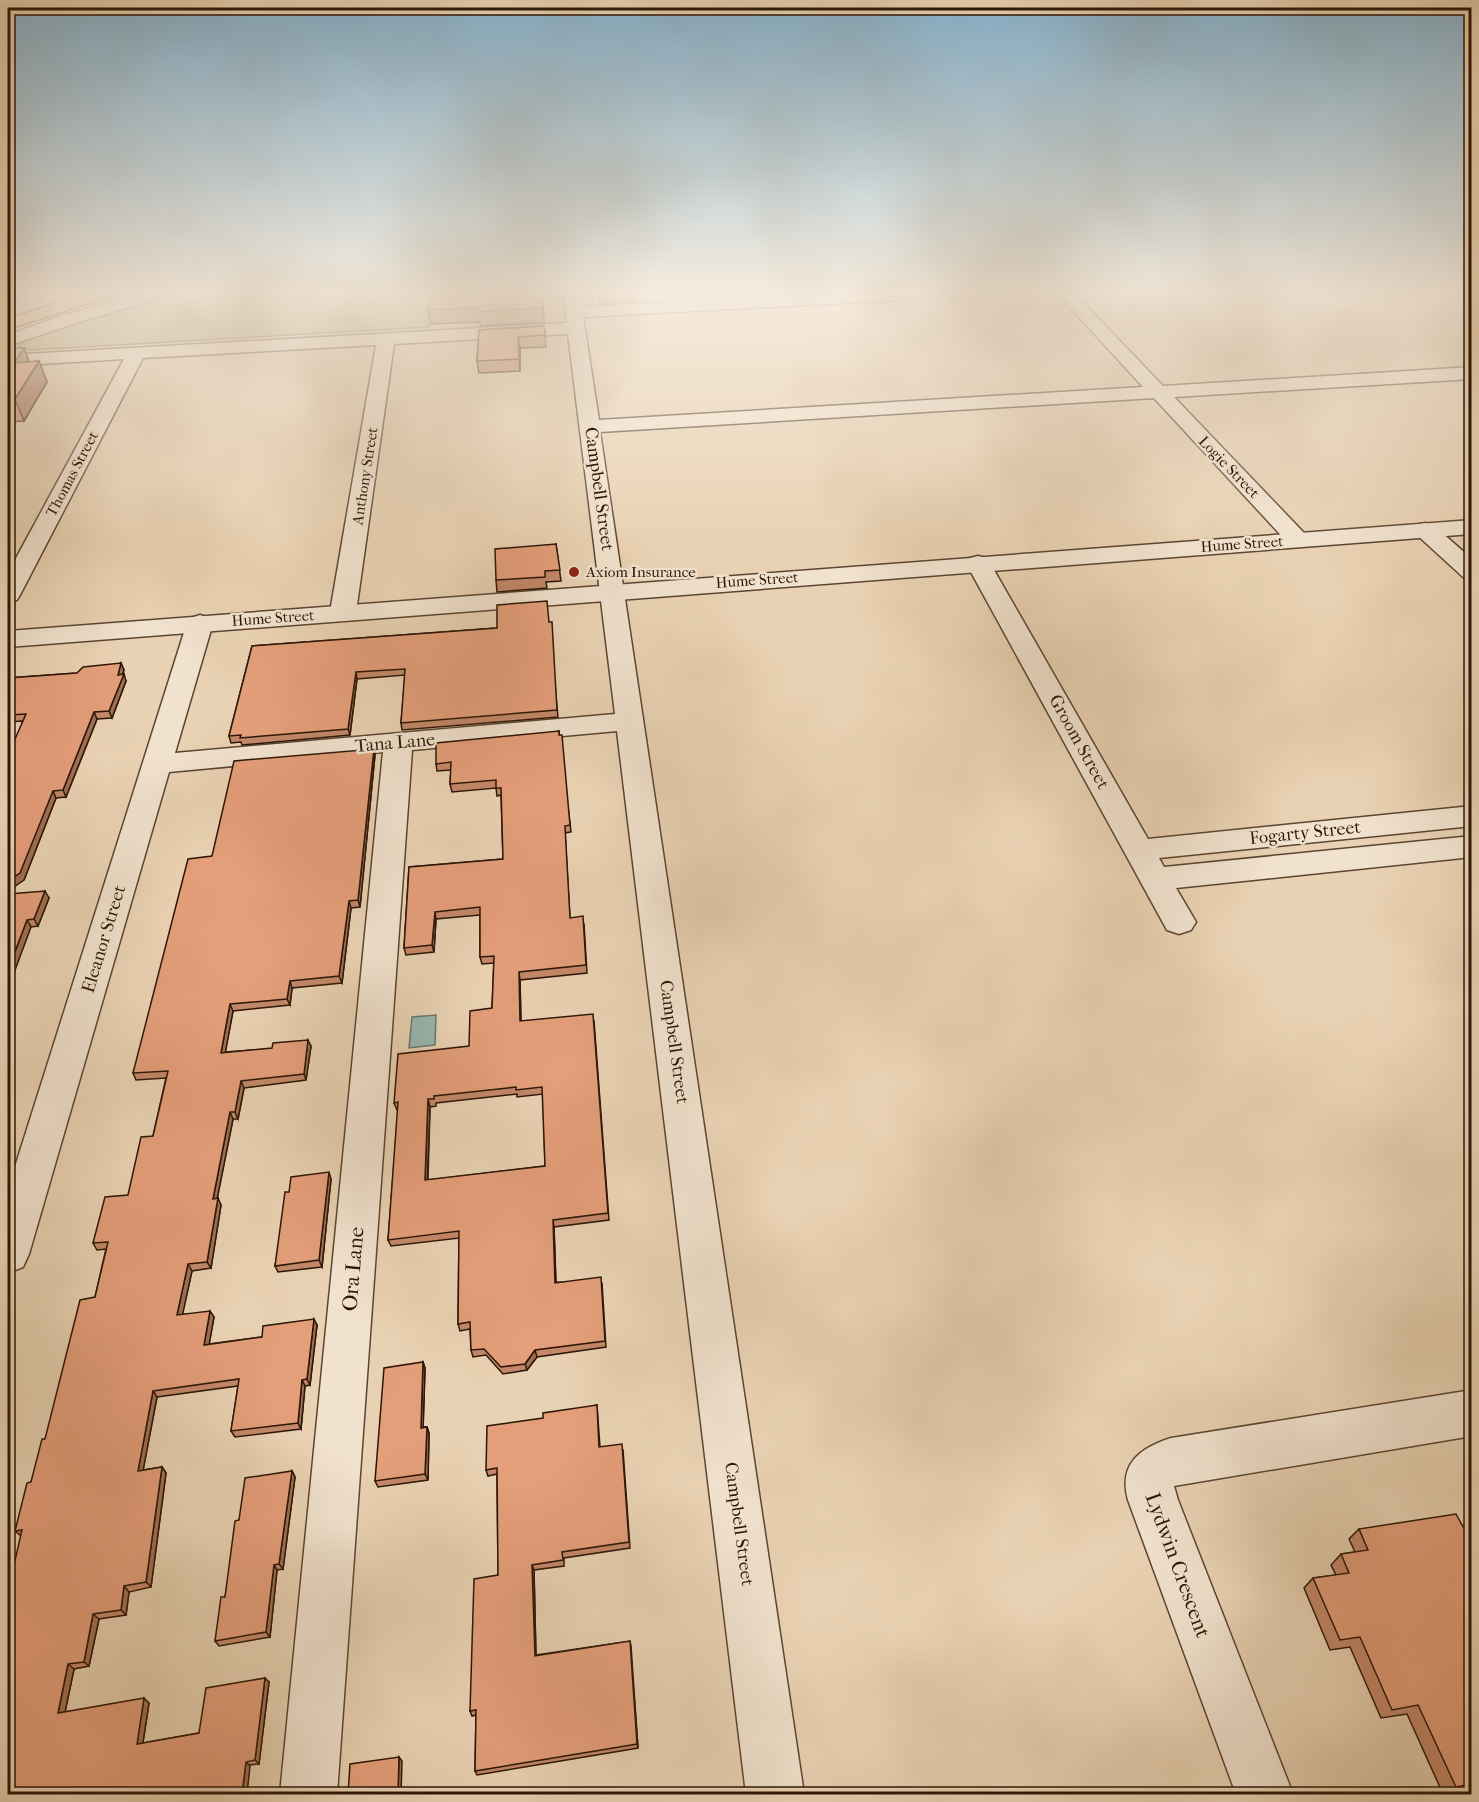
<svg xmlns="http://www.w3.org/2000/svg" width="1479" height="1802" viewBox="0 0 1479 1802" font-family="'IM FELL French Canon',serif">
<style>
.green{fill:#bbbb89;stroke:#746848;stroke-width:1.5}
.water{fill:#97b7b1;stroke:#6c776d;stroke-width:1.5}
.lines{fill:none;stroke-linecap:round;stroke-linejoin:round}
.stream{stroke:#6c776d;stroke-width:5}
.minor-casing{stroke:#5b4532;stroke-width:3}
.tertiary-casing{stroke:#5b4532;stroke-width:3}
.trunk-casing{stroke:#2c1607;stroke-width:3}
.minor{fill:#f1e2ce;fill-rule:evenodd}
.tertiary{fill:#f1e2ce;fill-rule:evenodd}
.trunk{fill:#e4b97a;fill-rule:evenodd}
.wall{fill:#c48869;stroke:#2c1607;stroke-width:1.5;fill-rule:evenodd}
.shaded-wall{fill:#a06f55;stroke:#2c1607;stroke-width:1.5}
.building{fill:#e49e7a;stroke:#2c1607;stroke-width:1.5;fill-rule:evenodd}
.poi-dot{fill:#8f2418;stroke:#f1e2ce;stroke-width:2}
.labels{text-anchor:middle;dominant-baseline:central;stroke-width:5;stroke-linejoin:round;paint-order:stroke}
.far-street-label{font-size:15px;fill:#2c1607;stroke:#f1e2ce}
.far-poi-label{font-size:15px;fill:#2c1607;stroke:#f1e2ce;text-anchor:start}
.street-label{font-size:18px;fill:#2c1607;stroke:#f1e2ce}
.near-street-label{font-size:21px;fill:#2c1607;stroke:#f1e2ce}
</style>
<rect width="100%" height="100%" fill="#e9d2b3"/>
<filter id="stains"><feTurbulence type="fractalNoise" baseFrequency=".00333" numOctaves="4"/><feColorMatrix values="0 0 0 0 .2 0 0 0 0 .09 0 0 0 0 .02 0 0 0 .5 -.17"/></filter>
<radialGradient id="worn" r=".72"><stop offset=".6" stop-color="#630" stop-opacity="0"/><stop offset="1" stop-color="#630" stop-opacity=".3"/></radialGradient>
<g class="green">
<path d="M8 290H54L8 305Z"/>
<path d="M183 290H380L379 297 433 294 430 327 29 350 18 346C36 327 152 300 183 290Z"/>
</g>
<path class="water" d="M436 1015 435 1045 409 1048 412 1017Z"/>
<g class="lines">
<path class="stream" d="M8 300 39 290"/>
<defs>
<g id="minor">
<path d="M152 290H178L176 293 70 325 8 346V335L58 317Z"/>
<path d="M392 290H408L405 298H393Z"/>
<path d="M563 290H579L582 307 896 290H1001L993 295 583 317 599 420 1143 387 1054 290H1071L1163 386 1472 367V379L1174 397 1306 535 1310 540 1306 545 1298 547 1290 545 1154 398 600 432 804 1794H746L617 731 412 750 337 1794H280L383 752 169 772 29 1254 23 1267 8 1273V1189L187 623 191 618 200 615 209 618 213 623 175 753 615 714 568 334 394 344 356 612 352 617 343 620 334 617 330 612 376 345 143 358 20 595 17 600 8 602V573L124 359 8 366V355L567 323Z"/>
<path d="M1425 523 1433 525 1472 559V579L1463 577 1417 535 1414 530 1417 525Z"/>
<path d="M978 556 986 558 990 563 1148 839 1472 806V826L1159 858 1164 867 1472 836V857L1176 888 1196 922 1191 930 1179 934 1167 930 966 563 970 558Z"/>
<path d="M1472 1390V1436L1174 1486 1178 1500 1293 1794H1236L1128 1500C1118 1464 1140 1448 1171 1438Z"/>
</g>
<path id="tertiary" d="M1472 520V534L8 647V631Z"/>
<path id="trunk" d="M97 290H122L120 293 8 329V319Z"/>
</defs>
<use href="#minor" class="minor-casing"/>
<use href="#tertiary" class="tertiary-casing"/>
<use href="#trunk" class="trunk-casing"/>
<use href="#minor" class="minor"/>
<use href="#tertiary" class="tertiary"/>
<use href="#trunk" class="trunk"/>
</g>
<g class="wall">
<path d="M542 290 544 322 481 326 480 322 431 324 428 310Z"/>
<path d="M597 290H636V302L600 304Z"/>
<path d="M544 326 546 347 520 348V371L479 373 477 361 479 330Z"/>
<path d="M24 348 29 362 39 361 47 382 24 421 8 422V349Z"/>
<path d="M556 544 561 581 546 582 547 588 497 592 496 580Z"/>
<path d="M549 622 558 717 402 730 401 723 405 675 357 679 350 735 242 745 241 742 231 743 229 736 252 646 497 628Z"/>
<path d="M121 663 124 670 122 674 126 681 112 718 97 719 66 797 56 798 24 880 22 721 8 722V678L77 673Z"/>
<path d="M559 731 571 832 565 833 570 918 584 924 587 973 520 980 521 1021H594L609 1220 554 1227 556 1282 602 1283 606 1347 537 1357 527 1370 503 1374 486 1355 473 1357 471 1350 470 1329 460 1331 458 1324 459 1238 391 1246 388 1240 398 1110H397L394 1103 469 1046 492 1008 494 963 482 964 480 957V915L436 919 434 952 406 955 404 948 409 867 503 859 501 795 497 796 496 788 452 792 450 784 451 770 437 771 436 764ZM517 1094V1097L543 1094 545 1166 428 1180 430 1107 436 1106V1103Z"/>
<path d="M374 749 375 755 360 907 351 908 342 983 292 988 290 1005 233 1011 225 1052 311 1046 306 1080 244 1088 238 1119H233L217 1198 221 1205 211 1268 192 1271 182 1314 214 1317 209 1344 262 1337 317 1325 310 1385 305 1386 301 1429 235 1437 231 1431 238 1386 157 1397 143 1470 162 1467 166 1473 151 1587 129 1592 126 1615 99 1619 89 1666 74 1669 65 1712 149 1703 143 1743 199 1733 269 1682 259 1764 8 1794 21 1536 15 1531 45 1439 95 1297 106 1249 97 1250 93 1243 128 1195 153 1136 166 1078 136 1080 133 1073 212 856Z"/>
<path d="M8 894 49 898 38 926 31 927Z"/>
<path d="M331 1179 322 1267 278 1272 275 1266 289 1192Z"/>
<path d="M423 1362 425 1368 423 1427H427L429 1433 428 1480 378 1487 375 1481Z"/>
<path d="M597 1405 600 1447 623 1450 630 1548 564 1558V1566L534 1570 536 1655 630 1641 638 1748 477 1775 475 1771 476 1715 472 1716 470 1711 498 1575 497 1474 488 1476 486 1470 543 1418Z"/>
<path d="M292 1471 295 1477 283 1569 277 1570 270 1637 219 1646 215 1641 225 1597 239 1520Z"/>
<path d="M1359 1529 1472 1543V1789L1443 1794 1407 1714 1381 1718 1350 1647 1330 1650 1304 1588 1313 1578 1336 1575 1331 1565 1341 1554 1355 1552 1349 1539Z"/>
</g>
<g class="shaded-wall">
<path d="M518 337 520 348V371L519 359Z"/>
<path d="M24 348 32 369 14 363Z"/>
<path d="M39 361 47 382 24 421 15 399Z"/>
<path d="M121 663 124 670 120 681 118 675Z"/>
<path d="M356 672 357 679 350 735 348 729Z"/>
<path d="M124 674 126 681 112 718 109 711Z"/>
<path d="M94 712 97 719 66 797 63 790Z"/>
<path d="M374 749 375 755 360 907 358 900Z"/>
<path d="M53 791 56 798 24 880 8 891V881Z"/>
<path d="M45 891 49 898 38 926 34 919Z"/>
<path d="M349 901 351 908 342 983 339 976Z"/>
<path d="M435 912 436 919 434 952 432 945Z"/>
<path d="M27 920 31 927 8 989V970Z"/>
<path d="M519 972 520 980 521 1029 520 1021Z"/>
<path d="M290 981 292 988 290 1005 287 999Z"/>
<path d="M230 1004 233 1011 224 1060 221 1053Z"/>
<path d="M308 1040 311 1046 306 1080 304 1074Z"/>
<path d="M241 1081 244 1088 238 1119 235 1112Z"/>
<path d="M428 1099 430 1107 427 1187 425 1180Z"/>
<path d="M230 1112 233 1119 216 1205 213 1199Z"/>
<path d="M329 1172 331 1179 322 1267 319 1260Z"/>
<path d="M218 1198 221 1205 211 1268 207 1262Z"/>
<path d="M553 1220 554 1227 556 1289 555 1283Z"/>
<path d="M188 1264 192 1271 181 1322 177 1315Z"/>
<path d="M210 1311 214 1317 208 1351 204 1345Z"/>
<path d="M314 1319 317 1325 310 1385 307 1379Z"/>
<path d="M535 1350 537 1357 527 1370 525 1364Z"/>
<path d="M423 1362 425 1368 423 1434 421 1428Z"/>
<path d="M302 1380 305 1386 301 1429 298 1423Z"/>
<path d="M153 1391 157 1397 142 1476 138 1471Z"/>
<path d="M427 1427 429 1433 428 1480 425 1474Z"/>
<path d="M162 1467 166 1473 151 1587 146 1582Z"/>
<path d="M292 1471 295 1477 283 1569 279 1564Z"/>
<path d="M274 1565 277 1570 270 1637 266 1632Z"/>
<path d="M532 1565 534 1570 536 1660 535 1656Z"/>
<path d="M124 1586 129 1592 126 1615 121 1610Z"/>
<path d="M93 1614 99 1619 89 1666 84 1662Z"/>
<path d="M630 1641 631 1646 638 1748 637 1744Z"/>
<path d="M68 1664 74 1669 64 1717 58 1713Z"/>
<path d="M265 1678 269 1682 259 1764 255 1760Z"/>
<path d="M144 1698 149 1703 142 1748 137 1744Z"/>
<path d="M399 1757 402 1761 401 1794H398Z"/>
<path d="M246 1762 250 1766 247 1794H242Z"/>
</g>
<g class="building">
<path d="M430 290H541L543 308 479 312 478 308 428 310Z"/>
<path d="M544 326 545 335 518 337 519 359 477 361 479 330Z"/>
<path d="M24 348 14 363 39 361 15 399 8 400V349Z"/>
<path d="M556 544 560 570 545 571V577L496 580 495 549Z"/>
<path d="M547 601 549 622H552L557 710 401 723 405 669 356 672 348 729 240 738 241 735 229 736 252 646 497 628V605Z"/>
<path d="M121 663 118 675 124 674 109 711 94 712 63 790 53 791 20 873 8 881V755L26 714 8 715V678L77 673 83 667Z"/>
<path d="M559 731V735H562L570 825 565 826 570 918 583 916 586 965 519 972 520 1021 593 1014 608 1213 553 1220 555 1283 601 1277 605 1341 535 1350 525 1364 501 1367 484 1349 471 1350 470 1322 458 1324 459 1231 388 1240 398 1102 394 1103 398 1054 469 1046 470 1011 492 1008 494 956 480 957V907L435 912 432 945 404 948 409 867 503 859 501 788H496V780L450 784 451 762 436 764V743ZM516 1087V1090L542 1087 545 1166 425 1180 428 1099H434V1096Z"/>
<path d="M374 749 358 900 349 901 339 976 290 981 287 999 230 1004 221 1053 272 1048 273 1043 308 1040 304 1074 241 1081 235 1112H230L213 1199 218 1198 207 1262 188 1264 177 1315 210 1311 204 1345 262 1337 263 1326 314 1319 307 1379 302 1380 298 1423 231 1431 239 1379 153 1391 138 1471 162 1467 146 1582 124 1586 121 1610 93 1614 84 1662 68 1664 58 1713 144 1698 137 1744 199 1733 206 1688 265 1678 255 1760 246 1762 242 1794H8V1591L22 1530 15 1531 27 1483 31 1482 42 1439H45L80 1300 95 1297 108 1242 93 1243 105 1197 128 1195 141 1137 153 1136 168 1071 133 1073 188 859 212 856 234 761Z"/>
<path d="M45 891 34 919 27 920 8 970V894Z"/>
<path d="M329 1172 319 1260 275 1266 285 1192H289L291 1177Z"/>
<path d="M423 1362 421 1428 427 1427 425 1474 375 1481 384 1368Z"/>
<path d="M597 1405 599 1447 622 1444 629 1542 562 1552 563 1560 532 1565 535 1656 630 1641 637 1744 475 1771 476 1710 470 1711 474 1579 498 1575 497 1468 486 1470 487 1426 543 1418V1413Z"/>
<path d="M292 1471 279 1564 274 1565 266 1632 215 1641 221 1597H225L235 1521 239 1520 245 1478Z"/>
<path d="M1456 1514 1472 1543V1784L1456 1787 1418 1705 1392 1710 1360 1637 1340 1640 1313 1578 1349 1573 1341 1554 1368 1550 1359 1529Z"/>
<path d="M399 1757 398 1794H348L350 1764Z"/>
</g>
<linearGradient id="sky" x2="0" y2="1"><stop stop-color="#87b5d2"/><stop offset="0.54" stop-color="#f5ebdd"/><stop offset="1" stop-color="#f5ebdd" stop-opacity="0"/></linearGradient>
<rect width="1479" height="542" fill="url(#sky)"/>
<circle class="poi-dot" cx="574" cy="572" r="6"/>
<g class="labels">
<g class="far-street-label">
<text transform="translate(1229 467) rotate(46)">Logie Street</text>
<text transform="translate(72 474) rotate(-62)">Thomas Street</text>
<text transform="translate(365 476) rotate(-81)">Anthony Street</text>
<text transform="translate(1242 544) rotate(-4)">Hume Street</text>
<text transform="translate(757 580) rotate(-4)">Hume Street</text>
<text transform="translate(273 618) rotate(-4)">Hume Street</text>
</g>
<g class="far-poi-label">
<text x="586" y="572">Axiom Insurance</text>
</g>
<g class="street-label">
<text transform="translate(599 489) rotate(82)">Campbell Street</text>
<text transform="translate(1079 742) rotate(61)">Groom Street</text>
<text transform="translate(395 743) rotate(-5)">Tana Lane</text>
<text transform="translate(1305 833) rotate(-6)">Fogarty Street</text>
<text transform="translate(104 939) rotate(-73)">Eleanor Street</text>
<text transform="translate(674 1042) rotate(82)">Campbell Street</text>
<text transform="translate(739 1524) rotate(82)">Campbell Street</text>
</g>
<g class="near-street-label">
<text transform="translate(353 1269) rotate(-85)">Ora Lane</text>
<text transform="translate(1178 1565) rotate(70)">Lydwin Crescent</text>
</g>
</g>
<rect width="1479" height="1802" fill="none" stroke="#e9d2b3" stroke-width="30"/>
<rect x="9" y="9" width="1461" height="1784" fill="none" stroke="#2c1607" stroke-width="3"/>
<rect x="15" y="15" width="1449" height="1772" fill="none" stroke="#2c1607" stroke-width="1.5"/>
<rect width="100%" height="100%" filter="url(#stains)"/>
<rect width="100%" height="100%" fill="url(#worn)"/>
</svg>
